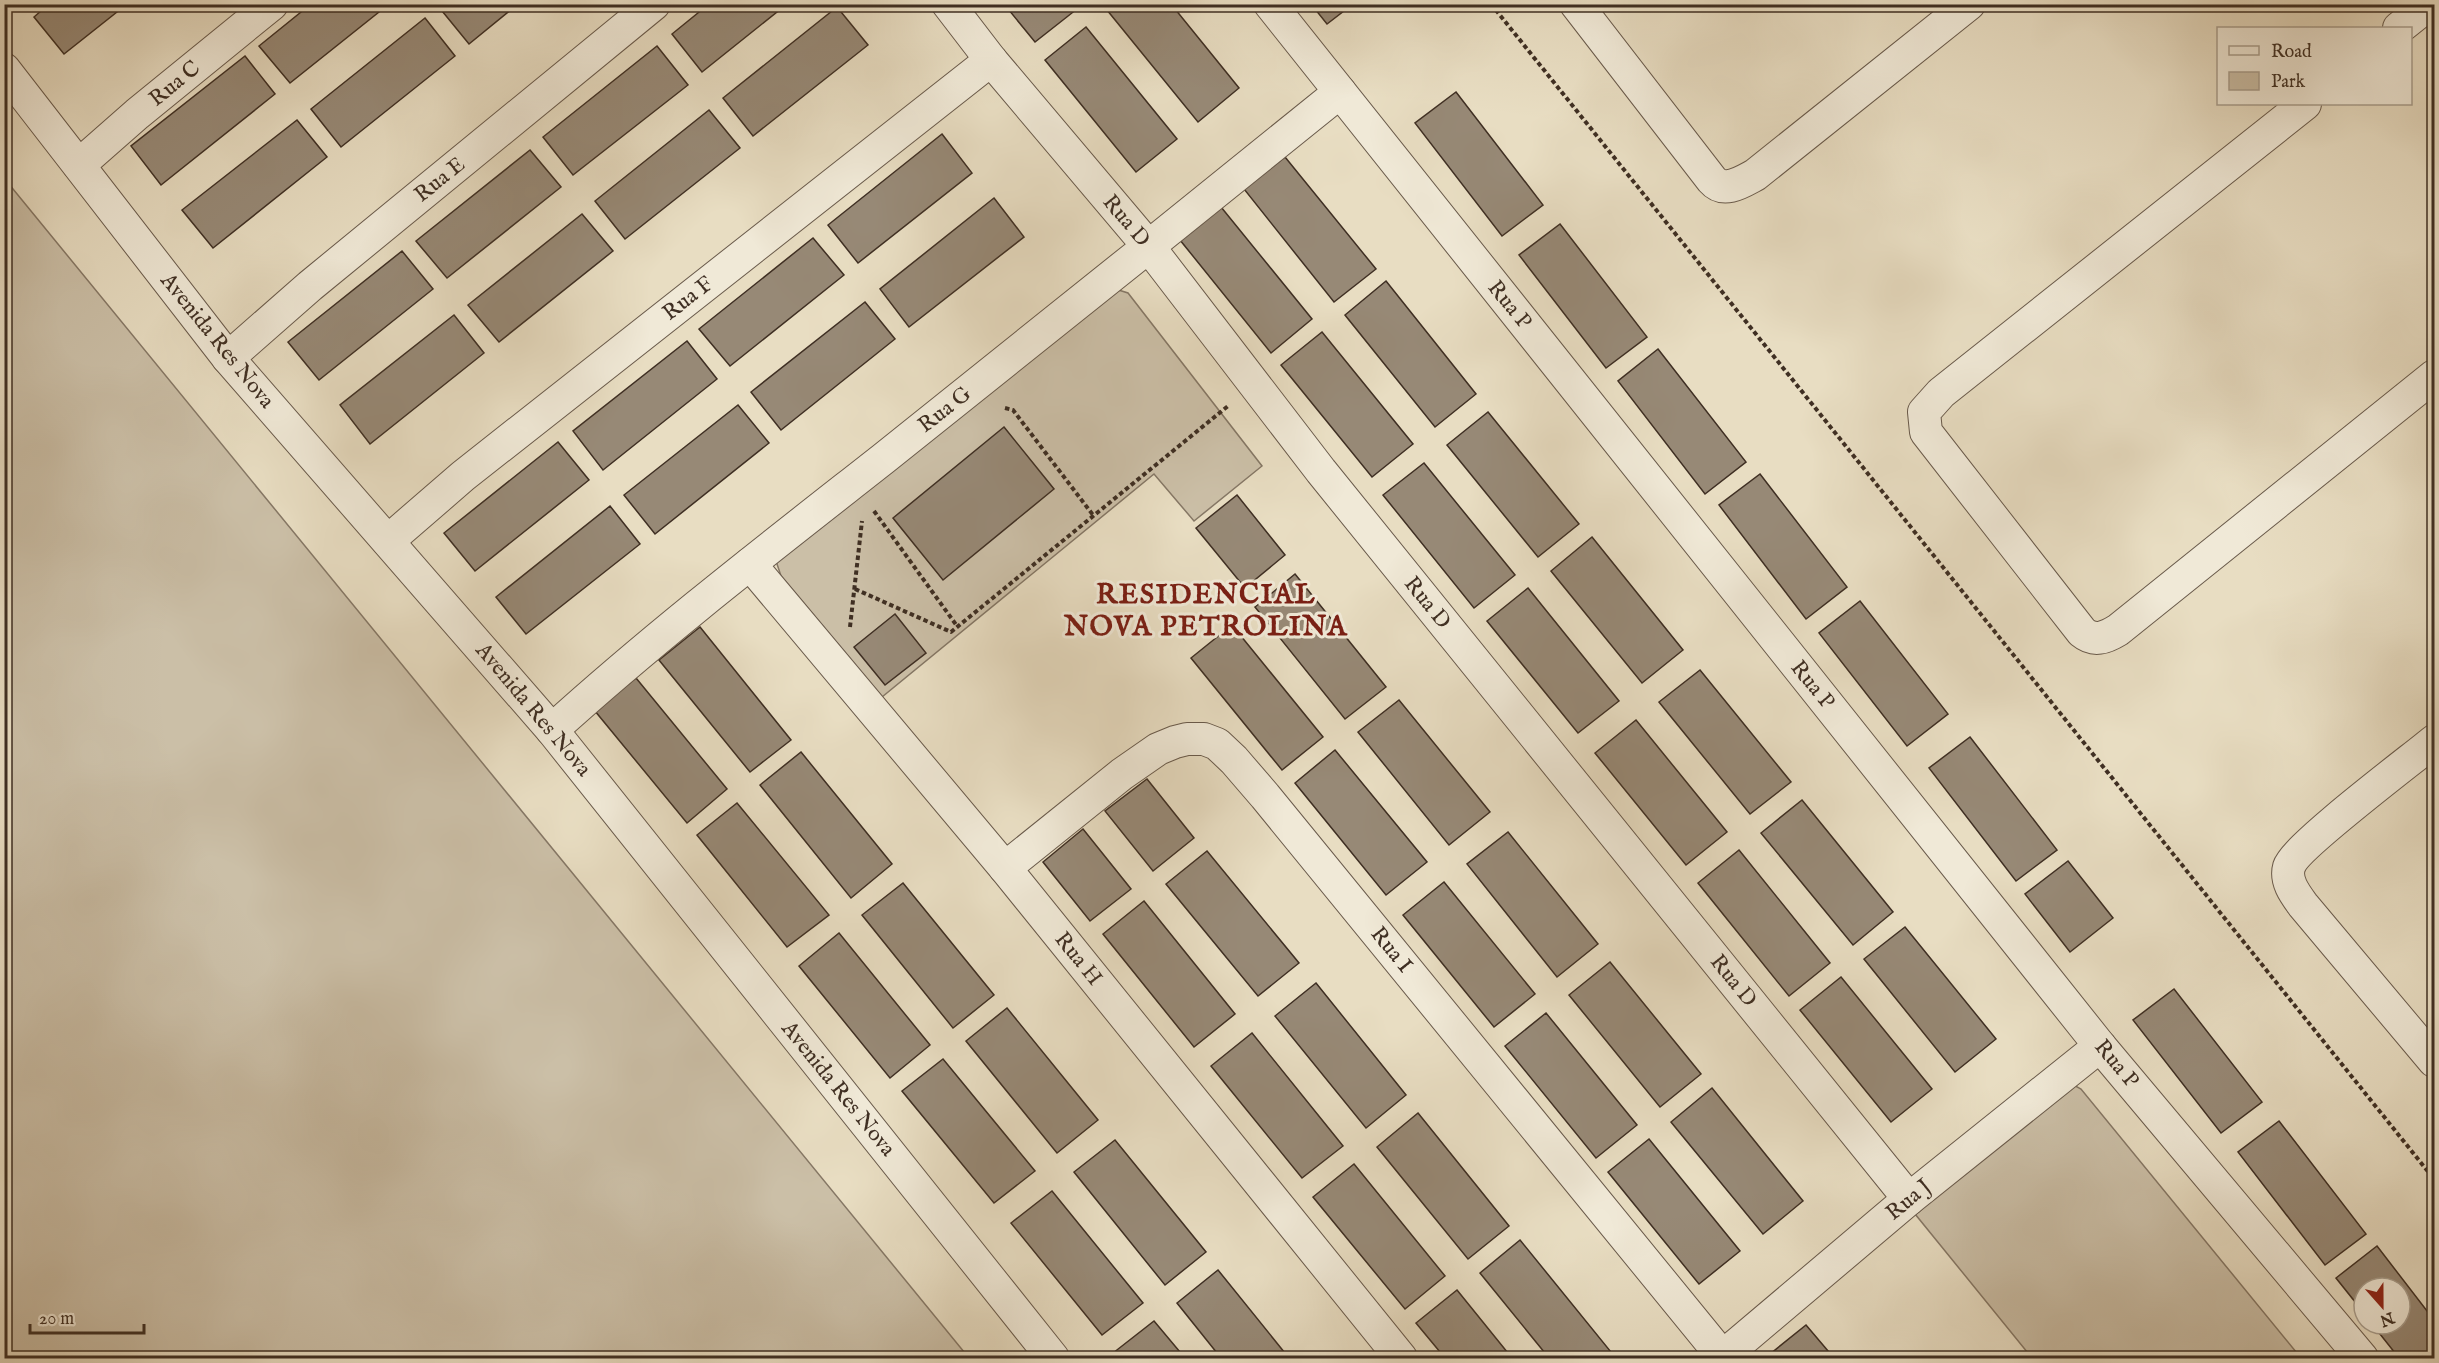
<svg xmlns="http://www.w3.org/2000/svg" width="2439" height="1363" viewBox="0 0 2439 1363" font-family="'IM FELL English',serif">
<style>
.green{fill:#cbbfa7;stroke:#857765;stroke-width:1.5}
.building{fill:#978976;stroke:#3f2f23;stroke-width:1.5}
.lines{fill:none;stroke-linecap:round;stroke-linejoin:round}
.street-casing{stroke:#695a4b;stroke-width:34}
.path{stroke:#3f2f23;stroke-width:4;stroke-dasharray:4.5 3;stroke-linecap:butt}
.street{stroke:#f0e9d7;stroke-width:32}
.labels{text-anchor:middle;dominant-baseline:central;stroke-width:6;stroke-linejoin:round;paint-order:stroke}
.street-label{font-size:22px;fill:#3f2f23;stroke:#f0e9d7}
.district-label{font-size:28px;font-weight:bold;letter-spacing:1.5px;fill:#7a1f14;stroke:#f0e9d7}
</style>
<rect width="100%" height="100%" fill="#e8ddc2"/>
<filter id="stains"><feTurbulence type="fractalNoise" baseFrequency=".00333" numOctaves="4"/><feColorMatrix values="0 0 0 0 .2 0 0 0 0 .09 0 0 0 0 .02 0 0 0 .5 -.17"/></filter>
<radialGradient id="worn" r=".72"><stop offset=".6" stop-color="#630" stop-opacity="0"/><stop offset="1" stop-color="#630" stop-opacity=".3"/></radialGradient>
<g class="green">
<path d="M4 178 969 1358H5Z"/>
<path d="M1112 288 1128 293 1262 466 1194 521 1154 474 882 697 781 576 776 561Z"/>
<path d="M2070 1083 2081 1089 2301 1358H2032L1911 1209Z"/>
</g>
<g class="building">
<path d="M49 4H127L64 54 34 17Z"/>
<path d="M311 4H389L290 83 259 46Z"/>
<path d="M440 4H518L469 44 438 6Z"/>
<path d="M709 4H787L702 72 672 34Z"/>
<path d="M1004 4H1073L1077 9 1035 42Z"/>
<path d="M1114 4H1171L1239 88 1198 122 1107 10Z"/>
<path d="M1311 4H1353L1327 24Z"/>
<path d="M837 7 868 45 753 136 723 98Z"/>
<path d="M425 18 455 56 341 147 311 109Z"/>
<path d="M1086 27 1177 139 1136 172 1045 60Z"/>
<path d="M657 46 688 85 573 175 543 137Z"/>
<path d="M245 56 275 94 161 185 131 146Z"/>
<path d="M1456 92 1543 205 1502 236 1415 123Z"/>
<path d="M709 110 740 148 625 239 595 201Z"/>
<path d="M297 120 327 157 213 248 182 210Z"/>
<path d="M942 134 972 173 858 263 828 225Z"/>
<path d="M530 150 561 187 447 278 416 241Z"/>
<path d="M1285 157 1376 269 1334 302 1244 189Z"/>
<path d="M994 198 1024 237 909 327 880 289Z"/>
<path d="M1221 207 1312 319 1271 353 1180 240Z"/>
<path d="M582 214 613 251 499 342 468 305Z"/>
<path d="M1560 224 1647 337 1606 368 1519 255Z"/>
<path d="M813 238 844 275 730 366 699 329Z"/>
<path d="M402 251 433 289 319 380 288 342Z"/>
<path d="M1386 281 1476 394 1435 427 1345 315Z"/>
<path d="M865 302 895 339 781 430 751 392Z"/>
<path d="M454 315 484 353 370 444 340 405Z"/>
<path d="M1322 332 1413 444 1372 477 1281 365Z"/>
<path d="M687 341 717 379 603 470 573 431Z"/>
<path d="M1658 349 1746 462 1705 494 1618 381Z"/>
<path d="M738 405 769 443 655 534 624 495Z"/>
<path d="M1488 412 1579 524 1538 557 1447 445Z"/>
<path d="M1004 427 1054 489 943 580 893 518Z"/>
<path d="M558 442 589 480 475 571 444 533Z"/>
<path d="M1424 463 1515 575 1474 608 1383 495Z"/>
<path d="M1760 474 1847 587 1806 619 1719 505Z"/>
<path d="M1237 495 1285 555 1245 588 1196 528Z"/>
<path d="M610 506 640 544 526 634 496 597Z"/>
<path d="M1592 537 1683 650 1642 683 1551 571Z"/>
<path d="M1295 574 1386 687 1345 719 1255 607Z"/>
<path d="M1528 588 1619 701 1578 733 1487 621Z"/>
<path d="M1860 601 1948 714 1907 746 1819 633Z"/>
<path d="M895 614 926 653 885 685 854 647Z"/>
<path d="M1232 625 1323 737 1282 770 1191 658Z"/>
<path d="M700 627 791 740 750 772 659 660Z"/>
<path d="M1700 670 1791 782 1750 814 1659 702Z"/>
<path d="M636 678 727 789 687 823 595 711Z"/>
<path d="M1399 700 1490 812 1449 845 1358 732Z"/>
<path d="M1636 720 1727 832 1686 865 1595 753Z"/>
<path d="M1970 737 2057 850 2016 881 1929 768Z"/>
<path d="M1335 750 1427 862 1386 895 1295 783Z"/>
<path d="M801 752 892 864 851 898 760 785Z"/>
<path d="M1147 779 1194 838 1153 871 1105 811Z"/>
<path d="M1802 800 1893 912 1853 945 1761 833Z"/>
<path d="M737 803 829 915 787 947 697 835Z"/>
<path d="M1083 829 1131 889 1090 921 1043 862Z"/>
<path d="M1508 832 1598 944 1557 977 1467 864Z"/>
<path d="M1739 850 1830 963 1789 996 1698 883Z"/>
<path d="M1207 851 1299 963 1258 996 1166 884Z"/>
<path d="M2068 861 2113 918 2070 952 2025 894Z"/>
<path d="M1444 882 1535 994 1494 1027 1403 915Z"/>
<path d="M903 883 994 995 953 1028 862 915Z"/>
<path d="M1144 901 1235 1014 1194 1047 1103 934Z"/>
<path d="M1905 927 1996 1039 1955 1072 1864 959Z"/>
<path d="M839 933 930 1045 890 1078 799 966Z"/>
<path d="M1610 962 1701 1074 1660 1107 1569 995Z"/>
<path d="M1841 977 1932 1089 1891 1122 1800 1010Z"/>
<path d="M1316 983 1406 1095 1366 1128 1275 1016Z"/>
<path d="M2174 989 2262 1102 2221 1133 2133 1020Z"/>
<path d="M1007 1008 1098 1120 1057 1153 966 1041Z"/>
<path d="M1546 1013 1637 1125 1596 1158 1505 1046Z"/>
<path d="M1252 1033 1343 1146 1302 1178 1211 1066Z"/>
<path d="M943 1059 1035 1171 994 1203 902 1091Z"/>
<path d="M1712 1088 1803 1201 1763 1234 1671 1122Z"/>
<path d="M1418 1113 1509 1226 1468 1259 1377 1147Z"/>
<path d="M2279 1121 2366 1234 2325 1265 2238 1152Z"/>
<path d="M1649 1139 1740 1251 1699 1284 1608 1172Z"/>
<path d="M1115 1140 1206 1252 1165 1285 1074 1172Z"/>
<path d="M1354 1164 1445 1276 1405 1309 1313 1197Z"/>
<path d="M1052 1191 1143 1303 1102 1335 1011 1223Z"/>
<path d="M1520 1240 1611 1352 1603 1358H1549L1480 1273Z"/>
<path d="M2377 1246 2434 1320V1358H2399L2372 1324H2400V1288H2364V1313L2336 1278Z"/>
<path d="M1218 1270 1289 1358H1221L1177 1303Z"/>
<path d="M1457 1290 1512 1358H1445L1416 1323Z"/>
<path d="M1154 1321 1185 1358H1117L1113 1353Z"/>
<path d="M1806 1325 1834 1358H1765Z"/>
</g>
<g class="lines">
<defs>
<g id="street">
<path d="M948 4 991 60 1149 247 1321 471 1909 1199"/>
<path d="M1270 4 2100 1046 2362 1358"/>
<path d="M1576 4 1712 180C1724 194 1742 182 1755 175L1969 4"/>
<path d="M2399 28 2429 4"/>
<path d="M4 69 228 358 552 730 1053 1358"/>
<path d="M2305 104 1941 393 1924 412 1926 432 2082 632C2094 642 2105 638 2118 630L2434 376"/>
<path d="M79 165 137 114 272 4"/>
<path d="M228 358 310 286 654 4"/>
<path d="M388 541 463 476 991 60"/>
<path d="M750 564 1005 868 1401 1358"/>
<path d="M552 730C658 634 771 547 883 459 1036 337 1188 215 1340 92"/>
<path d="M2434 741C2411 760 2295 847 2289 867 2285 881 2295 894 2303 905L2434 1061"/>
<path d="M1005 868 1122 774 1158 749 1175 742 1187 739H1204L1217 744 1234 760 1265 796 1723 1357"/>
<path d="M1721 1358 1909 1199 2100 1046"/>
</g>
</defs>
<use href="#street" class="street-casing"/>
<g class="path">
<path d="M1491 4 2434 1179"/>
<path d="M1005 408 1013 410 1093 515"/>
<path d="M874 511 957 626"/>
<path d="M855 589 951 632 1228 406"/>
<path d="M850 627 862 521"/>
</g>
<use href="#street" class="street"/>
</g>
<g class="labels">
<g class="street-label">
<text transform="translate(175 84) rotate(-39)">Rua C</text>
<text transform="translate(440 180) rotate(-39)">Rua E</text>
<text transform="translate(1126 221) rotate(50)">Rua D</text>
<text transform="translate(688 299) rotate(-38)">Rua F</text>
<text transform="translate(1509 305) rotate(51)">Rua P</text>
<text transform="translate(217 341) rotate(51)">Avenida Res Nova</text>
<text transform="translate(945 410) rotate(-38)">Rua G</text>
<text transform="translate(1427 603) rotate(51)">Rua D</text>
<text transform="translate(1812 685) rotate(51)">Rua P</text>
<text transform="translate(533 710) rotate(50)">Avenida Res Nova</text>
<text transform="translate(1391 950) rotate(51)">Rua I</text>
<text transform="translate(1078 959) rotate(51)">Rua H</text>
<text transform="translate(1733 981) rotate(51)">Rua D</text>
<text transform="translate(2116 1064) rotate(50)">Rua P</text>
<text transform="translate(838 1089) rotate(51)">Avenida Res Nova</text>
<text transform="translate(1909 1200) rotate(-40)">Rua J</text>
</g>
<g class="district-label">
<text x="1206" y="595">RESIDENCIAL<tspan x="1206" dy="32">NOVA PETROLINA</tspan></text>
</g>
</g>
<rect width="2439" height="1363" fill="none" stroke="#e8ddc2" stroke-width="24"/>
<rect x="6" y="6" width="2427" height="1351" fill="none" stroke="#3f2f23" stroke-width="3"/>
<rect x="12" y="12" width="2415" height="1339" fill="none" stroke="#3f2f23" stroke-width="1.5"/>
<rect x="2217" y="27" width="195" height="78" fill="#f0e9d7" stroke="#a99f8f" stroke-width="1.5"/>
<rect x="2229" y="46" width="30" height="9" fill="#f0e9d7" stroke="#a99f8f" stroke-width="1.5"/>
<text x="2271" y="57" font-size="18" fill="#3f2f23">Road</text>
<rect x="2229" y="72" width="30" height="18" fill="#cbbfa7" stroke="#a99f8f" stroke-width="1.5"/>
<text x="2271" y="87" font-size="18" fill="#3f2f23">Park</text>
<g transform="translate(2382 1306) rotate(159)"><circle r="28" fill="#f0e9d7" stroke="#a99f8f" stroke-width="1.5"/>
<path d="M0-4.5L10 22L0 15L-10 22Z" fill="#8f2418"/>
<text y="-9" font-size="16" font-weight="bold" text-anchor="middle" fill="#3f2f23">N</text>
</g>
<path d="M30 1324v9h114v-9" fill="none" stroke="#3f2f23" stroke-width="3"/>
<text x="39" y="1324" font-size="18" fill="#3f2f23" stroke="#f0e9d7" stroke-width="4.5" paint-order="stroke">20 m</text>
<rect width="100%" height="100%" filter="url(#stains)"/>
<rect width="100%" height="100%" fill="url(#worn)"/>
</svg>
